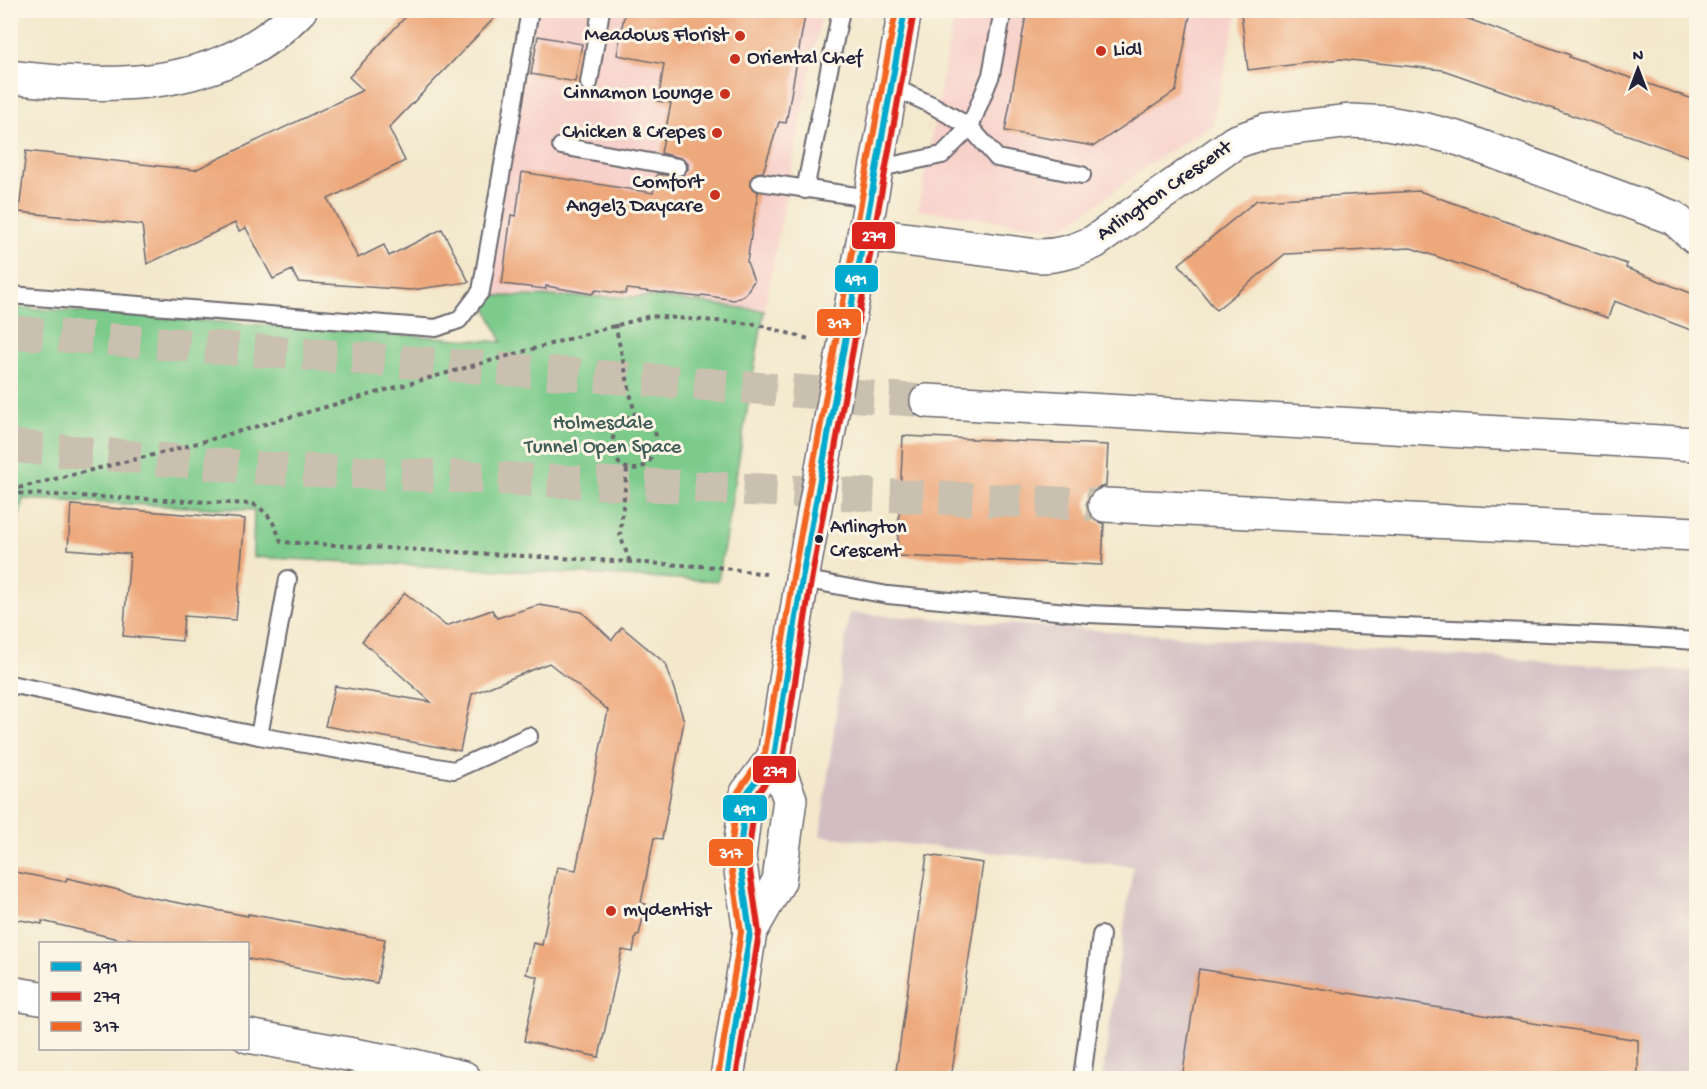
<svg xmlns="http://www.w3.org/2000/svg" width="1707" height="1089" viewBox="0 0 1707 1089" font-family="'Gochi Hand',sans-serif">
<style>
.built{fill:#f7d0ca}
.industrial{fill:#d2bec2}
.green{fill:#7bcb8b;stroke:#4e7663;stroke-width:1.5}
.building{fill:#eda87c}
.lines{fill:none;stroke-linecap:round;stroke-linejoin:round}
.highway-tunnel{stroke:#c9c0af;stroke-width:33;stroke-dasharray:33 16;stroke-linecap:butt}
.lane-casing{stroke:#6b676e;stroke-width:20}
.street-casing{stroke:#6b676e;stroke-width:36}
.primary-casing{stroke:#6b676e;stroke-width:36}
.highway-casing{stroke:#6b676e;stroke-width:36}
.path{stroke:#6b676e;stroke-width:4;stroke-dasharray:4.5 4.5;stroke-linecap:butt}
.lane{stroke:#fff;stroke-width:16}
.street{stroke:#fff;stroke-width:33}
.primary{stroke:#fff;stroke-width:33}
.highway{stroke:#fff;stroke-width:33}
.bus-1-casing{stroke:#fcf5e5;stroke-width:10}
.bus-2-casing{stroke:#fcf5e5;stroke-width:10}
.bus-3-casing{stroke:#fcf5e5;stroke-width:10}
.bus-1{stroke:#00a9ce;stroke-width:6}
.bus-2{stroke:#dc241f;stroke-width:6}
.bus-3{stroke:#f26522;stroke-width:6}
.poi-dot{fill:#c8321e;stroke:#fcf5e5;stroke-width:2}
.bus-dot{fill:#22223b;stroke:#fcf5e5;stroke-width:2}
.labels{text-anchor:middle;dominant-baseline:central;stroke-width:6;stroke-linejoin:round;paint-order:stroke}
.bus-label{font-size:20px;fill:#22223b;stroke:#fcf5e5;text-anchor:start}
.poi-label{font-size:21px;fill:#22223b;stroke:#fcf5e5;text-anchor:end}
.street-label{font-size:21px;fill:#22223b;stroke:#fcf5e5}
.park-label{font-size:21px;fill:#415d57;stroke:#fcf5e5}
.line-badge{stroke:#fcf5e5;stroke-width:2}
.badge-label{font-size:16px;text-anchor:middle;font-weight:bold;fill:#fff}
</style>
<rect width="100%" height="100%" fill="#fcf5e5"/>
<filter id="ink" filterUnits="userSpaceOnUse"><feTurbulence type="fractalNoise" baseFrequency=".0167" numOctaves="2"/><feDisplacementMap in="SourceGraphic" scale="12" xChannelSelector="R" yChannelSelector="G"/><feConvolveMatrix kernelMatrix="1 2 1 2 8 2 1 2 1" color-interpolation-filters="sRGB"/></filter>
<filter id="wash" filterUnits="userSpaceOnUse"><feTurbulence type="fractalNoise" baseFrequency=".008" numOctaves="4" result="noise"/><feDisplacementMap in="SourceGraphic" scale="24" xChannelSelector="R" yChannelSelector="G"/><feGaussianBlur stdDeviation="1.35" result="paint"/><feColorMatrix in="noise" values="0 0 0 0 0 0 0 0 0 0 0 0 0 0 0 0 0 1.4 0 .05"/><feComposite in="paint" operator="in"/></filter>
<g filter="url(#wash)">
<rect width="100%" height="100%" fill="#f3e8cc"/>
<g class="built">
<path d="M538 11H822L764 311 659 297 481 296Z"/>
<path d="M955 11H1238L1212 125 1155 160 1100 202 1060 229 918 210Z"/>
</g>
<path class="industrial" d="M849 613 1696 672V1078H1102L1133 866 820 836Z"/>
<path class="green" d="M481 296 659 297 764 311 718 581 253 557 254 510 23 499 14 543 11 546V307L502 342Z"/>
<g id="blocks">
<g class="building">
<path d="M412 10H502L389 128 405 161 328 199 358 258 384 245 389 256 442 229 469 282 411 290 298 282 292 270 273 279 246 228 239 231 235 223 147 264 142 225 19 212 26 151 195 170 363 90 349 77Z"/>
<path d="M625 10H806L786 123 779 122 763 172 756 173 750 180 751 186 758 192 747 262 754 281 744 296 734 300 702 295 699 297 627 289 625 294 596 290 592 294 546 286V289L502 284 511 215 516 216 522 172 653 193 657 174 681 177 688 169V163L684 159 661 153 671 103 658 101 664 64 617 55Z"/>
<path d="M1027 10H1191L1176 91 1094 146 1005 131Z"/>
<path d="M1266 10H1424L1454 14 1570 55 1569 57 1696 100V159L1443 70 1341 59 1248 70 1241 13Z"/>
<path d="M538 36 582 44 575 82 531 74Z"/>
<path d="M1419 191 1627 264 1626 268 1696 295V332L1614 301 1608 318 1518 286V284L1411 248 1285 254 1216 310 1179 264 1257 200Z"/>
<path d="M903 436 1108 445 1106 486 1097 488 1090 494 1086 505 1089 514 1094 520 1104 524 1102 565 897 556Z"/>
<path d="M71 505 245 519 236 620 184 616 182 641 123 636 130 554 68 549Z"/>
<path d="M405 593 446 626 492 610 497 618 539 605 582 612 612 640 622 627 666 664 684 721 662 839 654 838 641 903 646 904 639 935H636L633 952 622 950 599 1057 524 1041 538 977 526 974 533 943 542 945 557 867 576 870 608 710 549 663 472 694 460 751 325 726 335 686 431 702 362 641Z"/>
<path d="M927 855 983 863 952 1072H949L948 1078H895Z"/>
<path d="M10 871 66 882 67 878 153 898 248 916V914L385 939 377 983 248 959V944H159L128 938 127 941 42 921V924L10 918Z"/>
<path d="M1199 969 1638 1040V1078H1182Z"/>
</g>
</g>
</g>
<g filter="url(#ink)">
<use href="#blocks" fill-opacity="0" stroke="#6b676e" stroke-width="1.5"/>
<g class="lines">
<g class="highway-tunnel">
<path d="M10 332 927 401"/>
<path d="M10 446 258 468 1105 505"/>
</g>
<defs>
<g id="lane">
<path d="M589 83 601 10"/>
<path d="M891 86 932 105 970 127 997 158 1082 175"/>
<path d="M561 146 678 167"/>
<path d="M875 169 942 155 970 127 991 75 1003 10"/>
<path d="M760 182 870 198"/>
<path d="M805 190 841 10"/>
<path d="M10 295 436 328 459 320 481 291 530 10"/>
<path d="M802 579 888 595 1088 614 1621 636 1696 641"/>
<path d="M10 684 259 736 454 770 529 736"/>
<path d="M259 736 288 579"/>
<path d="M1082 1078 1101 935"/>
</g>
<g id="street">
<path d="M10 77C113 90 223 91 300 10"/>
<path d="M864 234 1038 256C1059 256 1075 251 1094 242L1235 142 1266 131 1351 121 1388 123 1426 130 1460 139 1674 218 1696 238"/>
<path d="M10 993 40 998"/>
<path d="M248 1036 414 1066 464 1078"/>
</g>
<g id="primary">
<path d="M750 932 779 881 790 799 774 757"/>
<path d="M727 1078 750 932 739 857 747 793 774 757 802 579 905 10"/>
</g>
<g id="highway">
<path d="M927 401 1696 444"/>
<path d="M1105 505 1696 534"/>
</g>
</defs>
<use href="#lane" class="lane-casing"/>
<use href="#street" class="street-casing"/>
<use href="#primary" class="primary-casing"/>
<use href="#highway" class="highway-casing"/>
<g class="path">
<path d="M615 324 635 415"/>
<path d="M635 415C648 421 657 426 656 442 653 488 591 472 620 420Z"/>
<path d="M627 469 620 535 630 562"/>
<path d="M10 490 169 451 650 316 755 324 809 339"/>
<path d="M10 493 253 504C269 512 275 524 281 542L717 567 766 574"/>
</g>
<use href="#lane" class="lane"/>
<use href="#street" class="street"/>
<use href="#primary" class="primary"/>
<use href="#highway" class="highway"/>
<defs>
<path id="bus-1" d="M727 1078 750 932 739 857 747 793 774 757 802 579 905 10"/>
<path id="bus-2" d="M736 1078 759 933 748 857 756 796 783 758 811 581 914 12"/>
<path id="bus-3" d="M718 1077 741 932 730 858 738 792 765 753 793 577 896 10"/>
</defs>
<use href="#bus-1" class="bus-1-casing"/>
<use href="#bus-2" class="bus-2-casing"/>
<use href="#bus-3" class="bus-3-casing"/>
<use href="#bus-1" class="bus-1"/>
<use href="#bus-2" class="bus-2"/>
<use href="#bus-3" class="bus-3"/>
</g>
</g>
<g class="poi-dot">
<circle cx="740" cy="36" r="6"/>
<circle cx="1101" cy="51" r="6"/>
<circle cx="735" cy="59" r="6"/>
<circle cx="725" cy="94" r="6"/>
<circle cx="717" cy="133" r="6"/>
<circle cx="715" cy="195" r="6"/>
<circle cx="611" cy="911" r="6"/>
</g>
<circle class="bus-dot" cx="819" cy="539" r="5"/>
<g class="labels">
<g class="bus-label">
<text x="830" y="528">Arlington<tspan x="830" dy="24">Crescent</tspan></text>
</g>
<g class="poi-label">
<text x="728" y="36">Meadows Florist</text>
<text x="1113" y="51" text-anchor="start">Lidl</text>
<text x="747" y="59" text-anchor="start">Oriental Chef</text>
<text x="713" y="94">Cinnamon Lounge</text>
<text x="705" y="133">Chicken &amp; Crepes</text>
<text x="703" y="183">Comfort<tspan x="703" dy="24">Angelz Daycare</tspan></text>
<text x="623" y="911" text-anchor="start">mydentist</text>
</g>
<g class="street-label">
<text transform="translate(1165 192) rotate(-35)">Arlington Crescent</text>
</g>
<g class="park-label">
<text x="603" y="424">Holmesdale<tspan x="603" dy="24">Tunnel Open Space</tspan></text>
</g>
</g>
<g class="line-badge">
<rect x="851" y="221" width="45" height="29" rx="6" fill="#dc241f"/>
<rect x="834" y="264" width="45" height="29" rx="6" fill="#00a9ce"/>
<rect x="816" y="308" width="46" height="29" rx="6" fill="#f26522"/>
<rect x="752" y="755" width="45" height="29" rx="6" fill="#dc241f"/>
<rect x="722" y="794" width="46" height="28" rx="6" fill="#00a9ce"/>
<rect x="708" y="838" width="46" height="29" rx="6" fill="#f26522"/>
</g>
<g class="badge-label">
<text x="874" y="241">279</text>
<text x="856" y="284">491</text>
<text x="839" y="328">317</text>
<text x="775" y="776">279</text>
<text x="745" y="814">491</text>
<text x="731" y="858">317</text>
</g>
<rect width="1707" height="1089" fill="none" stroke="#fcf5e5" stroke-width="36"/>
<rect x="39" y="942" width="210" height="108" fill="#fcf5e5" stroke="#a5a1a1" stroke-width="1.5"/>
<rect x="51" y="962" width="30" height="9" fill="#00a9ce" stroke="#a5a1a1" stroke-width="1.5"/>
<text x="93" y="972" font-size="18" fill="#22223b">491</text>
<rect x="51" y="992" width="30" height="9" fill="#dc241f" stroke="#a5a1a1" stroke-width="1.5"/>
<text x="93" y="1002" font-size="18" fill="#22223b">279</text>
<rect x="51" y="1022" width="30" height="9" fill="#f26522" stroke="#a5a1a1" stroke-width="1.5"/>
<text x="93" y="1032" font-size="18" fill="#22223b">317</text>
<g transform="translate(1638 69)" stroke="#fcf5e5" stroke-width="4.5" paint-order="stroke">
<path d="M0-4.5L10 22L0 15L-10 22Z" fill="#22223b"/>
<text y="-9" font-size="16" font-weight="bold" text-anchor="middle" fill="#22223b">N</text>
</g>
</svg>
